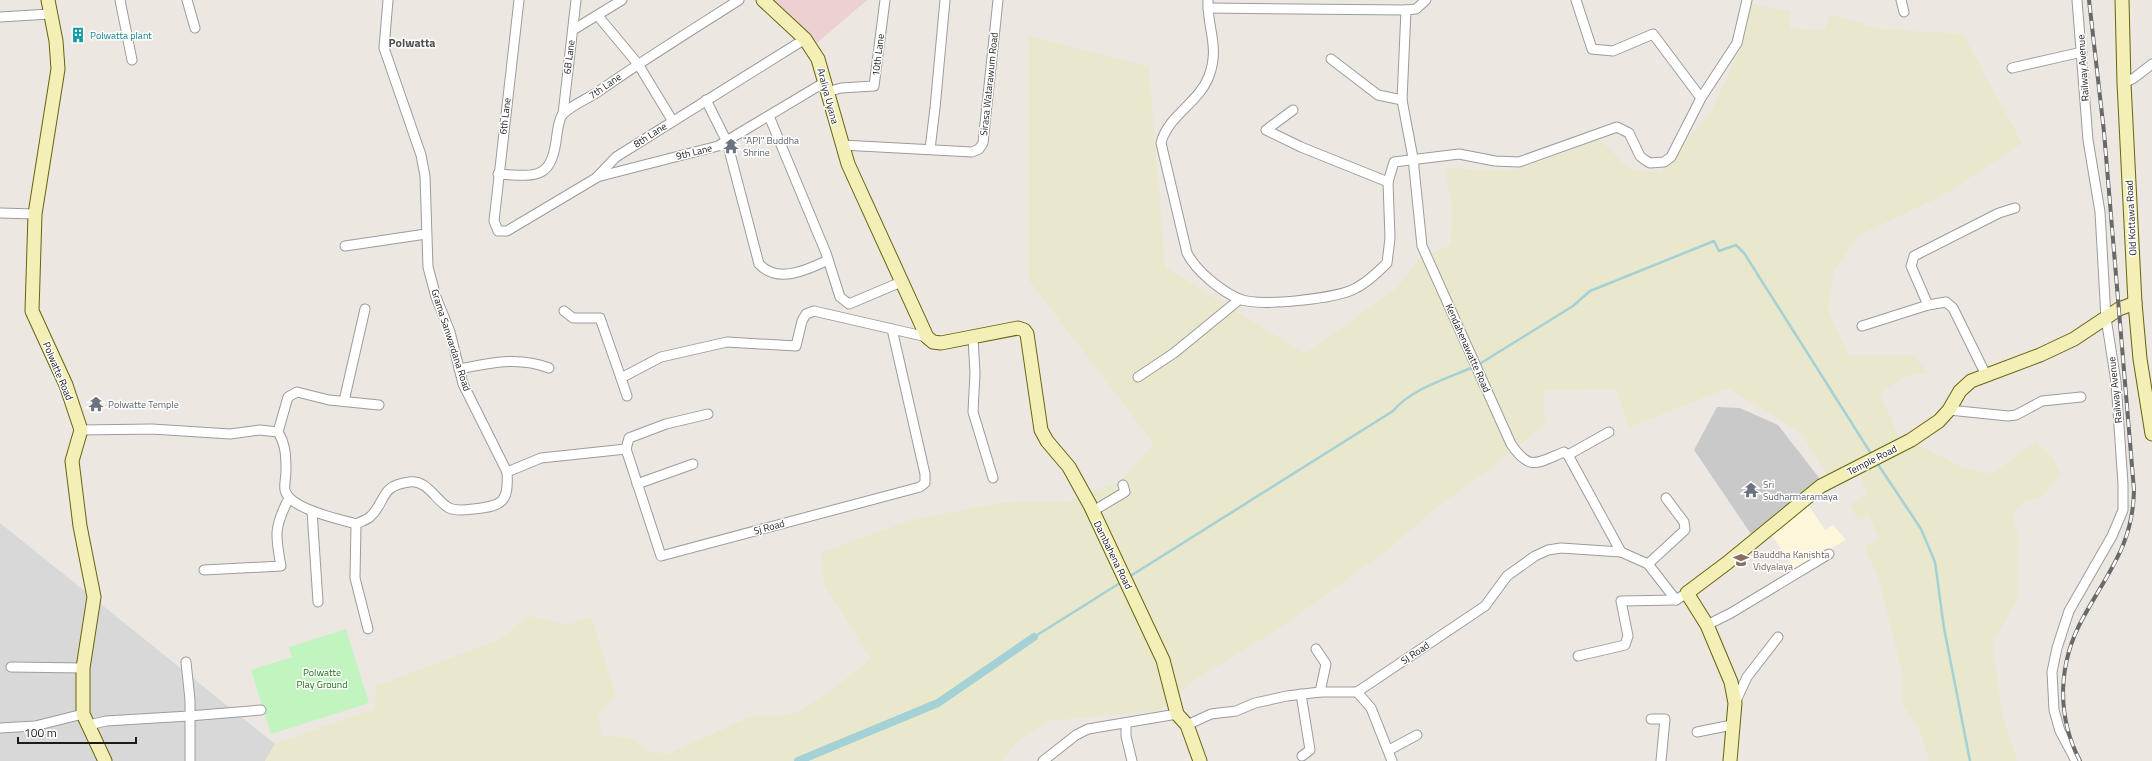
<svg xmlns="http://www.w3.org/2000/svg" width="2152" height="761" viewBox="0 0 2152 761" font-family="'Titillium Web',sans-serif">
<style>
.residential{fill:#d9d8d8}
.commercial{fill:#ecd1d3}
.education{fill:#fcf7da}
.religious{fill:#c9c9c9}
.farmland{fill:#e9e8cd}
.park{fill:#c2f4c0}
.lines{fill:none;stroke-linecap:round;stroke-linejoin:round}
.stream{stroke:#a4d1d6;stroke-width:2.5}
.canal{stroke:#a4d1d6;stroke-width:8}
.street-casing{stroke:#9c9c9c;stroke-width:11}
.secondary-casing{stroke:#66650d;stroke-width:15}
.street{stroke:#fff;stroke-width:9}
.secondary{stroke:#f3efb7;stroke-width:13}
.rail-casing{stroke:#696969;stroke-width:4}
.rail{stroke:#fff;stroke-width:2.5;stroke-dasharray:8;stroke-linecap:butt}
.labels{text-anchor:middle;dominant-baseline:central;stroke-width:3;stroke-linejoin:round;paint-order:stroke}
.culture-label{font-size:10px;fill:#0d838f;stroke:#fff;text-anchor:start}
.street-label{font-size:10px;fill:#1b1b1b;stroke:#fff}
.worship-label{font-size:10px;fill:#5b616d;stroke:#fff;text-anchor:start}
.education-label{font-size:10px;fill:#785e54;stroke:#fff;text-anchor:start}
.park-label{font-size:10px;fill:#186e14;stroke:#fff}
.quarter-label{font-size:12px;font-weight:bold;fill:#4e4e4e;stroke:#fff}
</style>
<rect width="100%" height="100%" fill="#ece7e1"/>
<path class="residential" d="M0 523 275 744 265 761H0Z"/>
<path class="commercial" d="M770 0H867L817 43Z"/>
<path class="education" d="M1805 500 1825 530 1833 525 1846 540 1794 569 1769 531Z"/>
<path class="religious" d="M1717 407 1740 408 1778 425 1820 479 1751 534 1694 450Z"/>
<g class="farmland">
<path d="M1752 4 1790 11V28L1824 31 1831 14 1880 29 1963 34 2022 143 1942 196 1859 235 1834 272 1828 310 1849 355H1914L1928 373 1909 375 1880 393 1899 437 1828 476 1801 433 1728 388 1629 427 1616 389 1544 390 1545 424 1496 464 1433 510 1390 548 1284 625 1193 681 1159 711 1047 721 1016 742 1002 761H265L275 744 374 709 376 686 501 639 528 616 568 625 591 616 616 696 598 714 602 736 632 738 646 751 668 754 754 715 774 716 796 713 825 695 871 659 824 585 821 553 907 521 999 503 1066 502 1119 482 1154 444 1029 280V36L1149 67 1165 267 1305 354 1397 288 1419 259 1451 245 1452 207 1445 168 1511 171 1563 154 1599 138 1629 169 1661 173 1712 110 1744 41Z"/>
<path d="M2036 441 2053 458 2061 475 2042 496 2022 503 2013 514 2018 538V599L1992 645 2003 718 2017 761H1929L1921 733 1902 704 1903 675 1879 580 1864 546 1880 539 1868 514 1858 521 1850 505 1867 494 1859 472 1916 444 1964 468 1993 474Z"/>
</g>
<path class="park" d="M346 629 369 703 271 734 251 670 292 657 289 647Z"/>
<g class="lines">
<g class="stream">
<path d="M1481 363 1573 306 1590 291 1714 241 1719 251 1736 245 1744 253 1870 452"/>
<path d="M1877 463 1921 529 1935 562 1944 628 1970 761"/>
<path d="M1132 575 1393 411C1411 389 1446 379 1471 368"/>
<path d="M1034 637 1120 583"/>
</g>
<path class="canal" d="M798 761 938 703 1034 637"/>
<defs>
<g id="street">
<path d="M120 0 132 60"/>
<path d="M187 0 195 28"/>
<path d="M519 0 494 221 498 231H507L596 178 616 157 805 39"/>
<path d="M1208 0C1207 29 1220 46 1209 76 1199 103 1168 115 1161 143L1187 253C1196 271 1221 291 1239 299 1259 307 1337 299 1356 288 1368 282 1378 272 1387 263L1390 238 1388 182 1394 162 1459 154 1495 161 1519 162 1617 127 1629 133 1640 156 1645 160 1650 163 1664 162 1671 157 1701 98 1737 43 1747 0"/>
<path d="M1426 0 1416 9 1406 10 1402 100 1413 158 1422 246 1511 444C1530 472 1537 463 1564 452L1568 455 1621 552 1648 564 1676 600 1687 593"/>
<path d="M1576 0 1592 49 1613 51 1653 34 1701 98"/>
<path d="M1901 0 1904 12"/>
<path d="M1208 8 1406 10"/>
<path d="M598 16 638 64 672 120"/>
<path d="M0 17 50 14"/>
<path d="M573 30 622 0"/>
<path d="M1331 59 1378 95 1402 100"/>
<path d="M2012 68 2082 52"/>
<path d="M2124 83 2134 78 2152 64"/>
<path d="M827 92 841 88 874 86 885 0"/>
<path d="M706 100 727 142 759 264C778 284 807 270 828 260"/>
<path d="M1293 110 1266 130 1301 147 1388 182"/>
<path d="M563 114 576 0"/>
<path d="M769 116 826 253 840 297 849 304 901 282"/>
<path d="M842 145 972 152 979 149 983 143 998 0"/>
<path d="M930 149 935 108 945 0"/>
<path d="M498 174C539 177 552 179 557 134 558 128 559 118 563 114 573 104 588 99 599 91 645 59 692 30 739 0"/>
<path d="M597 177 718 146 825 82"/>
<path d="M0 213 35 214"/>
<path d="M345 246 426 234"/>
<path d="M1928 305 1911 266 1914 256 1999 213 2015 208"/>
<path d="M564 311 573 318H600L621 378"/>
<path d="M1862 326 1928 305 1946 302 1953 308 1986 375"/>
<path d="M973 338 975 373 973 412 993 478"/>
<path d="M459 369C491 363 518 356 549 368"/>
<path d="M1138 377 1174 353 1240 299"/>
<path d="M627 396 621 378 661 357 727 342 796 346 802 321 806 314 814 311 927 337"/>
<path d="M344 401 365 309"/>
<path d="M379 405 329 400 297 392 288 397 278 432C286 445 286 457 286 471 286 477 284 484 285 490 289 509 339 519 356 524 360 522 366 520 370 517 387 501 379 486 409 482 427 479 435 500 449 508 456 511 466 510 473 509 502 506 509 503 507 472L463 384 450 332 436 297 428 267 425 176 421 155 384 48 388 0"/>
<path d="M1949 410 2008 416 2016 415 2042 401 2081 397"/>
<path d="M708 414 666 424 629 438 626 449 661 556 920 487 925 483V474L892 329"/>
<path d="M81 430 152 429 230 434 260 430 278 432"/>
<path d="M1568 455 1609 432"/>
<path d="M507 472 541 458 626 449"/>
<path d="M637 484 693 464"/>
<path d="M312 511 318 602"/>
<path d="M1093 511 1125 492 1123 485"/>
<path d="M356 524 355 578 368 629"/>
<path d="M1648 564 1685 530 1684 522 1666 498"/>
<path d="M204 570 281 566C275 535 274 527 289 498"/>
<path d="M1707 625 1731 613 1829 554"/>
<path d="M1316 649 1326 664 1320 692"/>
<path d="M1578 656 1625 645 1628 636 1621 601 1676 600"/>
<path d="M186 662 190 700V761"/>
<path d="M11 667 83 668"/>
<path d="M1357 692 1371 708 1392 761"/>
<path d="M1301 694 1310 750 1302 756"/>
<path d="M1735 703 1747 677 1778 637"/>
<path d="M1651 719H1665L1661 761"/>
<path d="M1126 724V736L1132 761"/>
<path d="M89 725 106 721 189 716 261 710"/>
<path d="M1187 725 1211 714 1236 711 1255 703 1287 696 1320 692H1357L1485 606 1507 576 1535 556 1548 550 1561 548 1621 552"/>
<path d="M0 728 35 726 83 714"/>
<path d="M1697 732 1732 725"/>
<path d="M1389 750 1417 735"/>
<path d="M1043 761 1076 735 1088 729 1177 714"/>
<path d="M2076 761 2060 731 2054 710 2052 672 2057 648 2069 611 2112 536 2123 510V484L2116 382 2106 318 2100 212 2088 140 2077 0"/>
</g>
<g id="secondary">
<path d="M48 0 56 41 58 69 35 214 32 311 66 385 81 430 72 461 80 526 94 597 83 668V714L105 761"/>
<path d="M763 0 805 39 818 59 848 164 927 337 933 342 941 343 1018 328 1024 330 1027 334 1041 430 1047 441 1069 467 1090 505 1163 660 1177 714 1187 725 1200 761"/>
<path d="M2122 0 2124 83 2135 303 2140 359 2152 434"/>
<path d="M1730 761 1735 703 1731 682 1707 625 1687 593 1727 563 1821 486 1911 440 1939 421 1949 410 1960 391 1971 381 2040 355 2074 339 2119 309 2135 303"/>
</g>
</defs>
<use href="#street" class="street-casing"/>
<use href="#secondary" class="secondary-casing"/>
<use href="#street" class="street"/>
<use href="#secondary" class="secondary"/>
<defs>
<path id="rail" d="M2080 761C2056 715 2058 663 2083 618 2108 572 2133 545 2134 490L2104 132 2089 0"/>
</defs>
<use href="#rail" class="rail-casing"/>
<use href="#rail" class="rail"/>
</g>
<defs>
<symbol id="building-bare" viewBox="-9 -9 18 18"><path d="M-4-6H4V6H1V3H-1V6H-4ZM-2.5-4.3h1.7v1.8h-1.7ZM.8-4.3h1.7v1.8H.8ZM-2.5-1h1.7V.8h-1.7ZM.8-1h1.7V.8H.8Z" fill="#0f9aa8" stroke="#fff" stroke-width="2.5" paint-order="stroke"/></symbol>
<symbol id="temple-bare" viewBox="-9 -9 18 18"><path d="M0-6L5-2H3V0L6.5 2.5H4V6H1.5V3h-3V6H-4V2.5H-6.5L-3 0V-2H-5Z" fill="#6b7280" stroke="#fff" stroke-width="2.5" paint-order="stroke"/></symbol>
<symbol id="school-bare" viewBox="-9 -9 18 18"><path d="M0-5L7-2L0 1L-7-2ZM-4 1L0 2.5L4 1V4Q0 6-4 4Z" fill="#8d6e63" stroke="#fff" stroke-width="2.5" paint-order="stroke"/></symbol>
</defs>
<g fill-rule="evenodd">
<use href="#building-bare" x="67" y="24" width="22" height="22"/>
<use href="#temple-bare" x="720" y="135" width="22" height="22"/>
<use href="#temple-bare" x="85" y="393" width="22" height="22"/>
<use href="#temple-bare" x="1740" y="479" width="22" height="22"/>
<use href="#school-bare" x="1730" y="549" width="22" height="22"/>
</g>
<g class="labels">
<g class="culture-label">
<text x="90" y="35">Polwatta plant</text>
</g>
<g class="street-label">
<text transform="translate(878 55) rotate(-83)">10th Lane</text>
<text transform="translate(569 57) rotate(-83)">6B Lane</text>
<text transform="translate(2083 68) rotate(-94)">Railway Avenue</text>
<text transform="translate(989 84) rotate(-84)">Sirasa Watarawum Road</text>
<text transform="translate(605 86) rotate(-35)">7th Lane</text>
<text transform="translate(828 96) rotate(75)">Araliya Uyana</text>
<text transform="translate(505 116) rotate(-83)">6th Lane</text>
<text transform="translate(650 135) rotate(-33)">8th Lane</text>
<text transform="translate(694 152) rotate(-14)">9th Lane</text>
<text transform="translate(2131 218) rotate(-93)">Old Kottawa Road</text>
<text transform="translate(451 340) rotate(72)">Grama Sanwardana Road</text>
<text transform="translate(1468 348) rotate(66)">Kendahenawatte Road</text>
<text transform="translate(58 371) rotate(67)">Polwatte Road</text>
<text transform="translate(2115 390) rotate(-96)">Railway Avenue</text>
<text transform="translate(1872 460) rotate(-27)">Temple Road</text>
<text transform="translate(769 527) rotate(-15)">Sj Road</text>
<text transform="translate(1113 555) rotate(64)">Dambahena Road</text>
<text transform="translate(1415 653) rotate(-34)">SJ Road</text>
</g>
<g class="worship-label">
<text x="743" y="140">"API" Buddha<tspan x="743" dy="12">Shrine</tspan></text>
<text x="108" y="404">Polwatte Temple</text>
<text x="1763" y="484">Sri<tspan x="1763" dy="12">Sudharmaramaya</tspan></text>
</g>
<g class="education-label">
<text x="1753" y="554">Bauddha Kanishta<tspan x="1753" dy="12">Vidyalaya</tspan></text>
</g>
<g class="park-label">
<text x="322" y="672">Polwatte<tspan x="322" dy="12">Play Ground</tspan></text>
</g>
<g class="quarter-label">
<text x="412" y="42">Polwatta</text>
</g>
</g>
<path d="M18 737v6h118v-6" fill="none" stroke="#1b1b1b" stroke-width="2"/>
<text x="24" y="737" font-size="12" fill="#1b1b1b" stroke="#ffffff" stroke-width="3" paint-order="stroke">100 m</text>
</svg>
